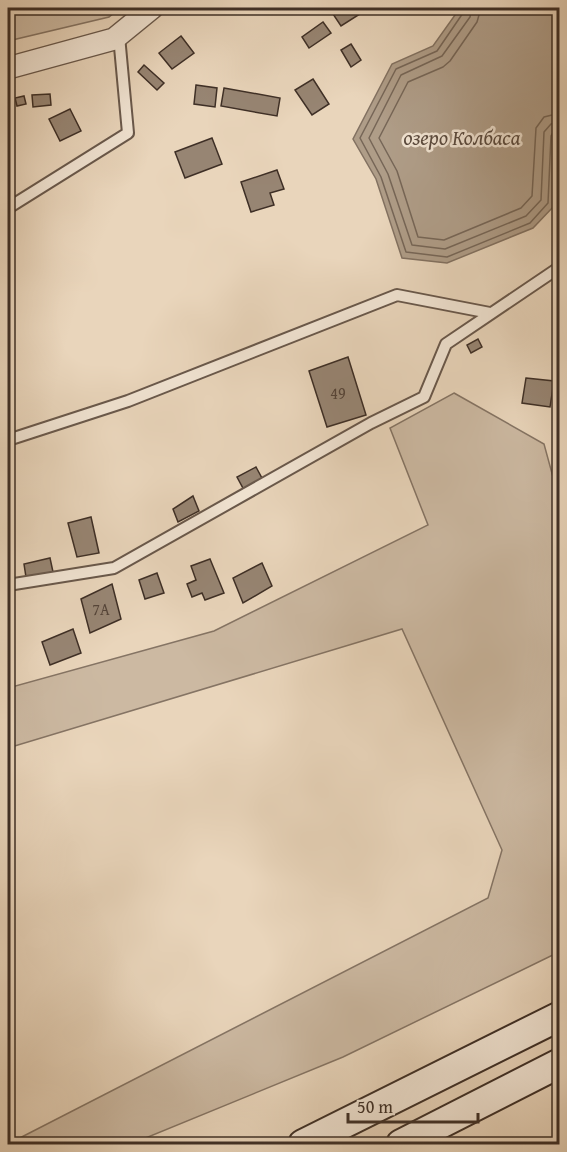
<svg xmlns="http://www.w3.org/2000/svg" width="567" height="1152" viewBox="0 0 567 1152" font-family="'Gentium Book Plus',serif">
<style>
.green{fill:#ccb9a2;stroke:#857464;stroke-width:1.5}
.water{fill:#af9d88;stroke:#827161;stroke-width:1.5}
.lines{fill:none;stroke-linecap:round;stroke-linejoin:round}
.shore{stroke:#766657;stroke-width:1.5}
.building{fill:#978573;stroke:#3e2f26;stroke-width:1.5}
.lane-casing{stroke:#69584b;stroke-width:14}
.street-casing{stroke:#69584b;stroke-width:24}
.secondary-casing{stroke:#3e2f26;stroke-width:32}
.lane{stroke:#f1e4d3;stroke-width:10}
.street{stroke:#f1e4d3;stroke-width:21}
.secondary{stroke:#f1e4d3;stroke-width:28}
.labels{text-anchor:middle;dominant-baseline:central;stroke-width:5;stroke-linejoin:round;paint-order:stroke}
.number-label{font-size:16px;fill:#544439}
.water-label{font-size:21px;font-style:italic;fill:#5a4a3e;stroke:#f1e4d3}
</style>
<rect width="100%" height="100%" fill="#e9d5bb"/>
<filter id="stains"><feTurbulence type="fractalNoise" baseFrequency=".00333" numOctaves="4"/><feColorMatrix values="0 0 0 0 .2 0 0 0 0 .09 0 0 0 0 .02 0 0 0 .5 -.17"/></filter>
<radialGradient id="worn" r=".72"><stop offset=".6" stop-color="#630" stop-opacity="0"/><stop offset="1" stop-color="#630" stop-opacity=".3"/></radialGradient>
<g class="green">
<path d="M8 8H120L109 17 8 41Z"/>
<path d="M454 393 544 444 559 499V952L343 1057 131 1144H8L488 898 502 850 402 629 8 748V688L214 631 428 525 390 428Z"/>
</g>
<path class="water" d="M460 8H559L554 206 533 228 447 263 402 258 376 179 353 139 392 64 433 46Z"/>
<g class="lines">
<g class="shore">
<path d="M464 8 463 13 437 51 396 69 360 138 381 177 406 252 447 257 530 223 548 203 551 136 554 131 560 130"/>
<path d="M472 8 470 17 442 56 401 75 369 138 388 174 412 245 445 249 526 216 541 200 544 132 551 124 560 122"/>
<path d="M481 8 477 22 450 61 443 67 408 82 379 138 397 171 418 237 444 240 521 208 532 196 536 128 544 117 560 113"/>
</g>
</g>
<g class="building">
<path d="M343 8H360L363 12 341 26 333 14Z"/>
<path d="M323 22 331 33 309 48 302 37Z"/>
<path d="M181 36 194 53 172 69 159 53Z"/>
<path d="M351 44 361 60 351 67 341 50Z"/>
<path d="M144 65 164 83 157 90 138 72Z"/>
<path d="M313 79 329 104 312 115 295 90Z"/>
<path d="M196 85 217 88 215 107 194 104Z"/>
<path d="M224 88 280 98 277 116 221 106Z"/>
<path d="M50 94 51 105 33 107 32 95Z"/>
<path d="M24 96 26 104 17 106 15 98Z"/>
<path d="M70 109 81 131 60 141 49 119Z"/>
<path d="M212 138 222 164 185 178 175 152Z"/>
<path d="M277 170 284 189 270 193 274 205 251 212 241 182Z"/>
<path d="M478 339 482 347 471 353 467 345Z"/>
<path d="M348 357 366 415 327 427 309 371Z"/>
<path d="M526 378 554 381 550 407 522 403Z"/>
<path d="M256 467 263 480 244 490 237 477Z"/>
<path d="M193 496 199 511 178 522 173 509Z"/>
<path d="M91 517 99 553 77 557 68 523Z"/>
<path d="M50 558 53 572 26 577 24 564Z"/>
<path d="M210 559 224 593 205 600 202 593 192 597 187 584 196 580 191 566Z"/>
<path d="M262 563 272 586 243 603 233 578Z"/>
<path d="M157 573 164 593 145 599 139 580Z"/>
<path d="M112 584 121 619 90 633 81 599Z"/>
<path d="M73 629 81 653 50 665 42 642Z"/>
</g>
<g class="lines">
<defs>
<g id="lane">
<path d="M8 208 128 133 119 36"/>
<path d="M8 440 128 401 397 295 490 313"/>
<path d="M8 585 114 568 371 423 424 397 446 344 560 267"/>
</g>
<path id="street" d="M8 68 114 39 152 8"/>
<g id="secondary">
<path d="M303 1144 560 1016"/>
<path d="M401 1144 560 1063"/>
</g>
</defs>
<use href="#lane" class="lane-casing"/>
<use href="#street" class="street-casing"/>
<use href="#secondary" class="secondary-casing"/>
<use href="#lane" class="lane"/>
<use href="#street" class="street"/>
<use href="#secondary" class="secondary"/>
</g>
<g class="labels">
<g class="number-label">
<text x="338" y="393">49</text>
<text x="101" y="609">7А</text>
</g>
<g class="water-label">
<text x="462" y="137">озеро Колбаса</text>
</g>
</g>
<rect width="567" height="1152" fill="none" stroke="#e9d5bb" stroke-width="30"/>
<rect x="9" y="9" width="549" height="1134" fill="none" stroke="#3e2f26" stroke-width="3"/>
<rect x="15" y="15" width="537" height="1122" fill="none" stroke="#3e2f26" stroke-width="1.5"/>
<path d="M348 1113v9h130v-9" fill="none" stroke="#3e2f26" stroke-width="3"/>
<text x="357" y="1113" font-size="18" fill="#3e2f26" stroke="#f1e4d3" stroke-width="4.5" paint-order="stroke">50 m</text>
<rect width="100%" height="100%" filter="url(#stains)"/>
<rect width="100%" height="100%" fill="url(#worn)"/>
</svg>
